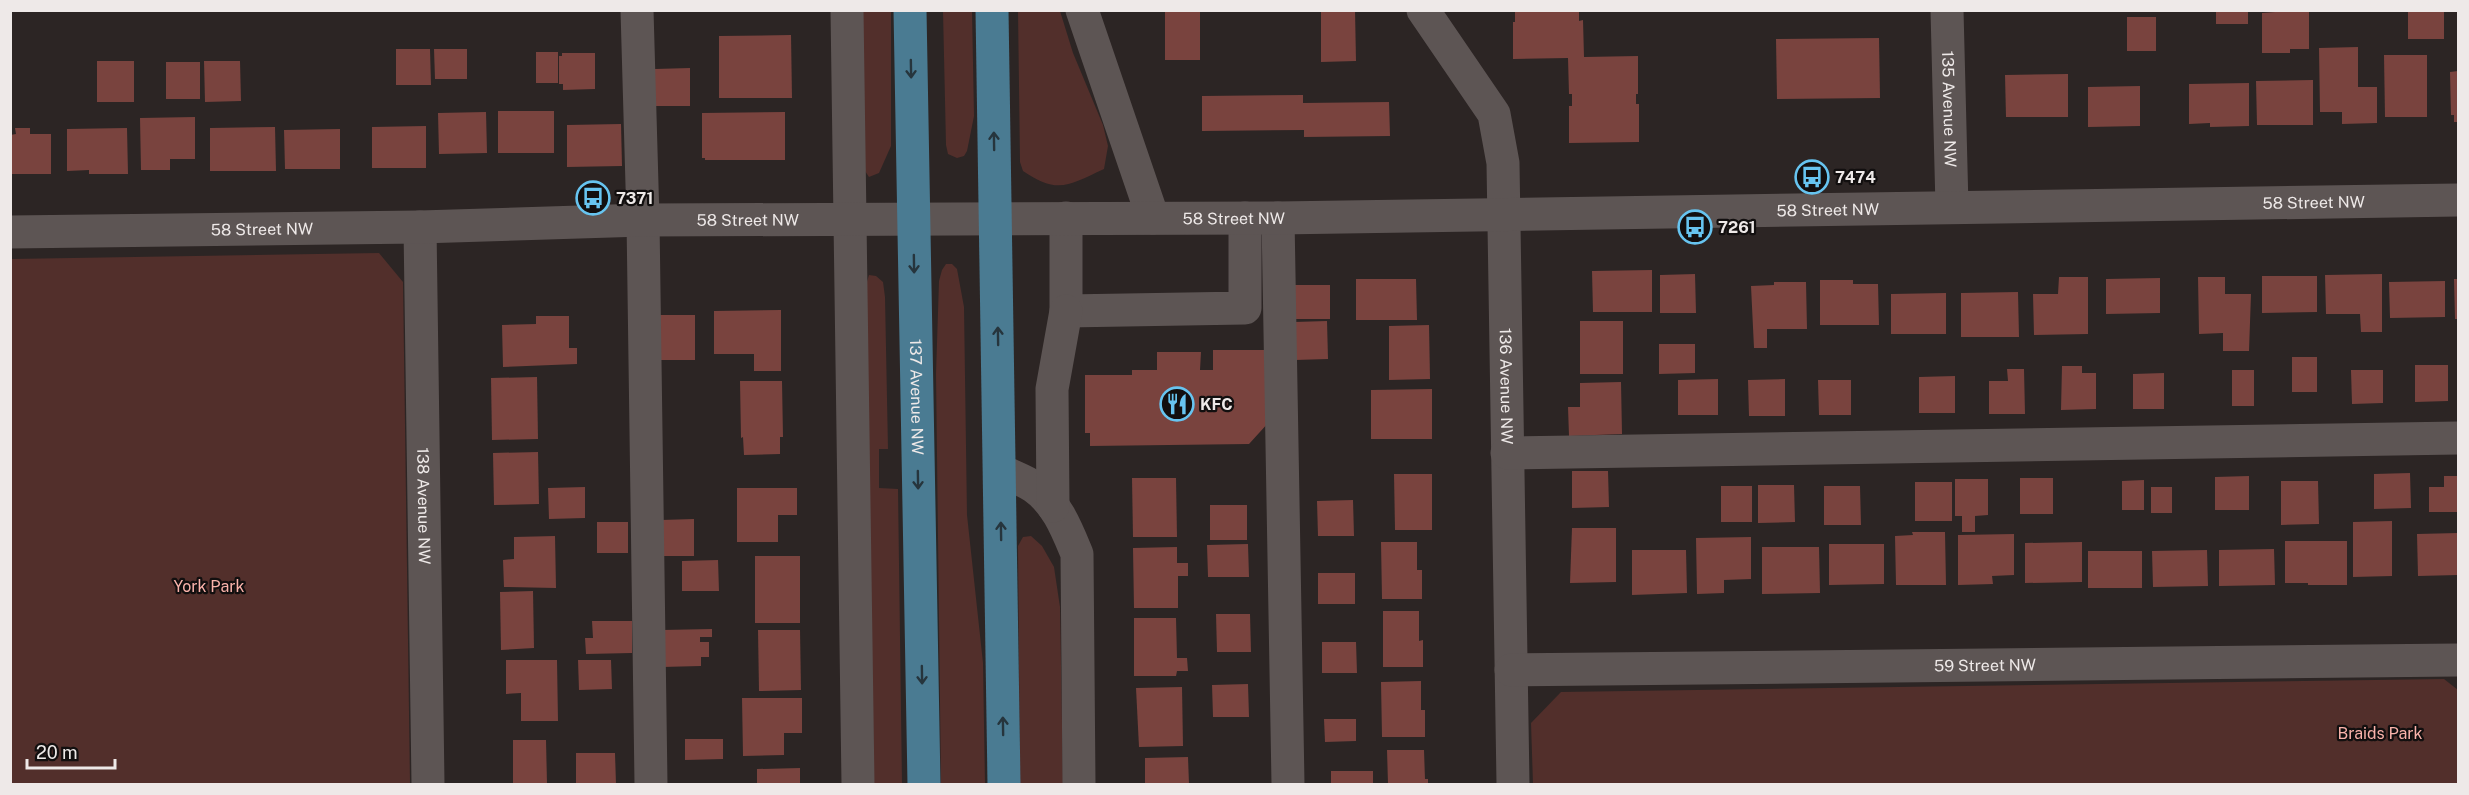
<svg xmlns="http://www.w3.org/2000/svg" width="2469" height="795" viewBox="0 0 2469 795" font-family="'Public Sans',sans-serif">
<style>
.green{fill:#522f2b}
.building{fill:#79433e}
.lines{fill:none;stroke-linecap:round;stroke-linejoin:round}
.minor{stroke:#5d5554;stroke-width:33}
.major{stroke:#4a7b92;stroke-width:33}
.oneway{stroke:#26353d}
.labels{text-anchor:middle;dominant-baseline:central;stroke-width:4.5;stroke-linejoin:round;paint-order:stroke}
.street-label{font-size:16px;fill:#eee9e8;stroke:#120f0f}
.poi-label{font-size:16px;font-weight:bold;fill:#eee9e8;stroke:#120f0f;text-anchor:start}
.park-label{font-size:16px;fill:#fab3ab;stroke:#120f0f}
</style>
<rect width="100%" height="100%" fill="#2c2524"/>
<g class="green">
<path d="M862 11H891V146L879 173 869 177 865 171Z"/>
<path d="M943 11H972L974 116 967 151 964 156 957 158 948 154 946 145Z"/>
<path d="M1018 11H1060L1073 53 1103 125 1108 146 1104 169C1069 185 1058 195 1023 171L1020 162Z"/>
<path d="M379 253 403 282 410 784H11V259Z"/>
<path d="M946 264H952L957 269 964 307 967 515 983 663 985 784H941L936 374 939 281 942 270Z"/>
<path d="M869 275 876 276 883 282 885 297 888 449H879V488L898 489 902 784H874L866 285Z"/>
<path d="M1031 536 1042 546 1054 567 1060 607 1063 784H1020L1018 546 1023 537Z"/>
<path d="M2444 679 2458 690V784H1533L1531 723 1561 692Z"/>
</g>
<g class="building">
<rect x="1165" y="10" width="35" height="50"/>
<path d="M1321 10H1355L1356 61 1321 62Z"/>
<path d="M1515 10H1579V21L1583 20 1584 57 1638 56V94H1636V104H1639V142L1569 143V106H1572V94H1569L1568 58 1513 59V22H1515Z"/>
<rect x="2216" y="10" width="32" height="14"/>
<path d="M2275 10H2309V49H2290V53H2262V13L2275 12Z"/>
<rect x="2408" y="10" width="36" height="29"/>
<rect x="2127" y="17" width="29" height="34"/>
<path d="M791 35 792 98H719V36Z"/>
<path d="M1879 38 1880 98 1777 99 1776 39Z"/>
<path d="M2358 47V87H2377V123L2342 124V112H2320L2319 48Z"/>
<path d="M396 49H430L431 85H396Z"/>
<path d="M434 49H467V79H435Z"/>
<rect x="536" y="52" width="22" height="31"/>
<path d="M562 53H595V89L563 90V84H559V56H562Z"/>
<path d="M2384 55H2427V117H2385Z"/>
<rect x="97" y="61" width="37" height="41"/>
<path d="M204 61H240L241 101 205 102Z"/>
<rect x="166" y="62" width="34" height="37"/>
<path d="M690 68V106H655V69Z"/>
<path d="M2458 71V122H2454V115H2451L2450 72Z"/>
<path d="M2068 74V117H2006L2005 75Z"/>
<path d="M2313 80V125H2257L2256 81Z"/>
<path d="M2249 83V126L2210 127V123L2189 124V84Z"/>
<path d="M2140 86V126L2088 127V87Z"/>
<path d="M1303 95V103L1389 102 1390 136 1304 137V130L1202 131V96Z"/>
<rect x="498" y="111" width="56" height="42"/>
<path d="M486 112 487 153 439 154 438 113Z"/>
<path d="M785 112V160H705V158H702V113Z"/>
<path d="M195 117V159H170V170H141L140 118Z"/>
<path d="M621 124 622 166 567 167V125Z"/>
<path d="M426 126V168H372V127Z"/>
<path d="M275 127 276 171H210V128Z"/>
<path d="M15 128H30V134H51V174H10V135L16 134Z"/>
<path d="M127 128 128 174H89V170L67 171V129Z"/>
<path d="M340 129V169H285L284 130Z"/>
<path d="M1652 270V312H1593L1592 271Z"/>
<path d="M1695 274 1696 313H1660V275Z"/>
<path d="M2382 274V332H2361L2360 314H2326L2325 275Z"/>
<path d="M2262 276H2317V312L2262 313Z"/>
<path d="M2059 277H2088V334L2034 335 2033 294H2058Z"/>
<path d="M2198 277H2225V294H2251L2249 351H2223V333L2199 334Z"/>
<path d="M2160 278V313L2106 314V279Z"/>
<path d="M1356 279H1416L1417 320H1356Z"/>
<path d="M2454 279H2458V319H2455Z"/>
<path d="M1820 280H1853V284H1878L1879 325H1820Z"/>
<path d="M2445 281V317L2390 318 2389 282Z"/>
<path d="M1774 282H1806L1807 329H1767V348H1754L1751 286 1774 285Z"/>
<rect x="1295" y="285" width="35" height="34"/>
<path d="M2018 292 2019 337H1961V293Z"/>
<path d="M1946 293V334H1891V294Z"/>
<path d="M781 310V371H754V354H714V311Z"/>
<rect x="658" y="315" width="37" height="45"/>
<path d="M536 316H569V348H577V364L503 367 502 325 536 324Z"/>
<path d="M1327 321 1328 359 1295 360 1294 322Z"/>
<rect x="1580" y="321" width="43" height="53"/>
<path d="M1429 325 1430 379 1389 380V326Z"/>
<path d="M1659 344H1695V373L1659 374Z"/>
<path d="M1213 350H1269V422L1249 444 1090 446V433H1085V375H1132V370H1157V352H1201L1200 370H1213Z"/>
<rect x="2292" y="357" width="25" height="35"/>
<path d="M2415 365H2448V401L2415 402Z"/>
<path d="M2062 366H2082V373H2096V409L2061 410Z"/>
<path d="M2007 369H2024L2025 414H1989V381H2008Z"/>
<rect x="2232" y="370" width="22" height="36"/>
<path d="M2351 370H2383V403L2352 404Z"/>
<path d="M2164 373V409H2133V374Z"/>
<path d="M1955 376V413H1919V377Z"/>
<path d="M537 377 538 439 492 440 491 378Z"/>
<path d="M1718 379V415H1678V380Z"/>
<path d="M1785 379V416H1749L1748 380Z"/>
<path d="M1818 380H1851V415H1819Z"/>
<path d="M740 381H782L783 437H780V454L744 455 743 437 741 438Z"/>
<path d="M1621 382 1622 434 1569 436 1568 407H1580V383Z"/>
<path d="M1432 389V439H1371V390Z"/>
<path d="M538 452 539 504 494 505 493 453Z"/>
<path d="M1572 471H1608L1609 507 1572 508Z"/>
<path d="M2410 473 2411 508 2374 509V474Z"/>
<path d="M1394 474H1432V530H1395Z"/>
<path d="M2249 476V510H2215V477Z"/>
<path d="M2444 476H2458V512H2429V487H2444Z"/>
<path d="M1132 478H1176L1177 537H1133Z"/>
<rect x="2020" y="478" width="33" height="36"/>
<path d="M1955 479H1988V515L1975 516V532H1962V516H1955Z"/>
<path d="M2144 480V510H2122V481Z"/>
<path d="M2281 481H2318L2319 524 2281 525Z"/>
<rect x="1915" y="482" width="37" height="39"/>
<path d="M1758 485H1794L1795 522 1758 523Z"/>
<rect x="1721" y="486" width="31" height="36"/>
<path d="M1824 486H1860L1861 525H1824Z"/>
<path d="M585 487V518L549 519 548 488Z"/>
<rect x="2151" y="487" width="21" height="26"/>
<path d="M737 488H797V515H778V542H737Z"/>
<path d="M1353 500 1354 536H1318L1317 501Z"/>
<rect x="1210" y="505" width="37" height="35"/>
<path d="M694 519V556H661V520Z"/>
<path d="M2392 521V576L2353 577V522Z"/>
<rect x="597" y="522" width="31" height="31"/>
<path d="M1572 528H1616V582L1570 583Z"/>
<path d="M1912 532H1945L1946 585H1896L1895 536 1913 535Z"/>
<path d="M2458 533V575L2418 576 2417 534Z"/>
<path d="M2014 534V575L1992 576 1993 584 1958 585V535Z"/>
<path d="M555 536 556 588 504 587 503 560 514 559V537Z"/>
<path d="M1751 537V579L1724 580V593L1697 594 1696 538Z"/>
<path d="M2285 541H2347V585H2308V583H2285Z"/>
<path d="M1381 542H1417V570H1422V599H1382Z"/>
<path d="M2082 542V582L2025 583V543Z"/>
<path d="M1248 544 1249 577H1208L1207 545Z"/>
<path d="M1829 544H1884V584L1829 585Z"/>
<path d="M1177 547V563H1188V576H1178V608H1134L1133 548Z"/>
<path d="M1762 547H1819L1820 593 1762 594Z"/>
<path d="M2274 549 2275 585 2219 586V550Z"/>
<path d="M1632 550H1686L1687 593 1632 595Z"/>
<path d="M2207 550 2208 586 2153 587 2152 551Z"/>
<rect x="2088" y="551" width="54" height="37"/>
<rect x="755" y="556" width="45" height="67"/>
<path d="M718 560 719 591H682V561Z"/>
<rect x="1318" y="573" width="37" height="31"/>
<path d="M533 591 534 648 501 650 500 592Z"/>
<path d="M1383 611H1419V641L1423 640V667H1383Z"/>
<path d="M1216 614H1250L1251 652H1217Z"/>
<path d="M1134 618H1176L1177 658H1187L1188 671H1177L1176 676H1134Z"/>
<path d="M592 621H632V653L586 654 585 638H593Z"/>
<path d="M712 629V637H700V642H709V657H701V666L662 667V630Z"/>
<path d="M758 630H800L801 690 759 691Z"/>
<path d="M1322 642H1356L1357 673H1322Z"/>
<path d="M506 660H557L558 721H521V693L506 694Z"/>
<path d="M578 660H611L612 689 579 690Z"/>
<path d="M1421 681V710H1425V737H1382L1381 682Z"/>
<path d="M1248 684 1249 717H1213L1212 685Z"/>
<path d="M1182 687 1183 746 1139 747 1136 688Z"/>
<path d="M742 698H802V733H784V755L743 756Z"/>
<path d="M1324 719H1356V741L1325 742Z"/>
<path d="M685 739H723V759L685 760Z"/>
<path d="M513 740H546L547 784H513Z"/>
<path d="M1387 750H1424L1425 779H1428V784H1388Z"/>
<path d="M576 753H615L616 784H576Z"/>
<path d="M1188 757 1189 784H1145V758Z"/>
<path d="M800 768V784H757V769Z"/>
<rect x="1331" y="771" width="42" height="13"/>
</g>
<g class="lines">
<g class="minor">
<path d="M637 10 643 220 651 784"/>
<path d="M847 10 858 784"/>
<path d="M1082 10 1153 218"/>
<path id="s1" d="M1423 10 1494 114 1503 163 1513 784"/>
<path id="s2" d="M1947 10 1952 207"/>
<path d="M1066 218V311L1245 308V218"/>
<path d="M1278 218 1288 784"/>
<path id="s3" d="M420 227 428 784"/>
<path id="s4" d="M10 232 420 227 643 220 1278 218 2458 200"/>
<path d="M1507 453 2458 438"/>
<path d="M1000 470C1011 476 1024 480 1034 487 1057 503 1067 530 1077 554L1079 784"/>
<path d="M1053 506 1052 389 1066 311"/>
<path id="s5" d="M1511 670 2458 660"/>
</g>
<g class="major">
<path id="s6" d="M910 10 924 784"/>
<path d="M992 10 1004 784"/>
</g>
</g>
<defs><path id="oneway-shaft" d="M-6 0H5M1.5-3L5.5 0L1.5 3" fill="none" stroke-width="1.6" stroke-linecap="round" stroke-linejoin="round" transform="scale(1.5)"/></defs>
<g class="oneway">
<use href="#oneway-shaft" transform="translate(911 69) rotate(89)"/>
<use href="#oneway-shaft" transform="translate(994 141) rotate(-91)"/>
<use href="#oneway-shaft" transform="translate(914 264) rotate(89)"/>
<use href="#oneway-shaft" transform="translate(998 336) rotate(-91)"/>
<use href="#oneway-shaft" transform="translate(918 480) rotate(89)"/>
<use href="#oneway-shaft" transform="translate(1001 531) rotate(-91)"/>
<use href="#oneway-shaft" transform="translate(922 675) rotate(89)"/>
<use href="#oneway-shaft" transform="translate(1003 726) rotate(-91)"/>
</g>
<defs>
<symbol id="bus-ring" viewBox="-11 -11 22 22"><circle r="9.5" fill="#120f0f" stroke="#67c4f0" stroke-width="1.5"/><path d="M-5-6H5V4H4V6H2V4H-2V6H-4V4H-5ZM-3.5-4V0h7V-4ZM-3.5 1.2v1.5H-2V1.2ZM2 1.2v1.5H3.5V1.2Z" fill="#67c4f0"/></symbol>
<symbol id="restaurant-ring" viewBox="-11 -11 22 22"><circle r="9.5" fill="#120f0f" stroke="#67c4f0" stroke-width="1.5"/><path d="M-5-6h1v4h1v-4h1v4h1v-4h1v5L-1.5 .5V6h-2V.5L-5-1ZM5-6V6H3V1.5H1.5Q1.5-4 5-6Z" fill="#67c4f0"/></symbol>
</defs>
<g fill-rule="evenodd">
<use href="#bus-ring" x="1793" y="158" width="38" height="38"/>
<use href="#bus-ring" x="574" y="179" width="38" height="38"/>
<use href="#bus-ring" x="1676" y="208" width="38" height="38"/>
<use href="#restaurant-ring" x="1158" y="385" width="38" height="38"/>
</g>
<g class="labels">
<g class="street-label">
<text stroke="none"><textPath href="#s2" startOffset="99">135 Avenue NW</textPath></text>
<text stroke="none"><textPath href="#s4" startOffset="2304">58 Street NW</textPath></text>
<text stroke="none"><textPath href="#s4" startOffset="1818">58 Street NW</textPath></text>
<text stroke="none"><textPath href="#s4" startOffset="1224">58 Street NW</textPath></text>
<text stroke="none"><textPath href="#s4" startOffset="738">58 Street NW</textPath></text>
<text stroke="none"><textPath href="#s4" startOffset="252">58 Street NW</textPath></text>
<text stroke="none"><textPath href="#s1" startOffset="399">136 Avenue NW</textPath></text>
<text stroke="none"><textPath href="#s6" startOffset="387">137 Avenue NW</textPath></text>
<text stroke="none"><textPath href="#s3" startOffset="279">138 Avenue NW</textPath></text>
<text stroke="none"><textPath href="#s5" startOffset="474">59 Street NW</textPath></text>
</g>
<g class="poi-label">
<text x="1835" y="177">7474</text>
<text x="616" y="198">7371</text>
<text x="1718" y="227">7261</text>
<text x="1200" y="404">KFC</text>
</g>
<g class="park-label">
<text x="209" y="586">York Park</text>
<text x="2380" y="733">Braids Park</text>
</g>
</g>
<rect width="2469" height="795" fill="none" stroke="#eee9e8" stroke-width="24"/>
<path d="M27 759v9h88v-9" fill="none" stroke="#eee9e8" stroke-width="3"/>
<text x="36" y="759" font-size="18" fill="#eee9e8" stroke="#120f0f" stroke-width="4.5" paint-order="stroke">20 m</text>
</svg>
